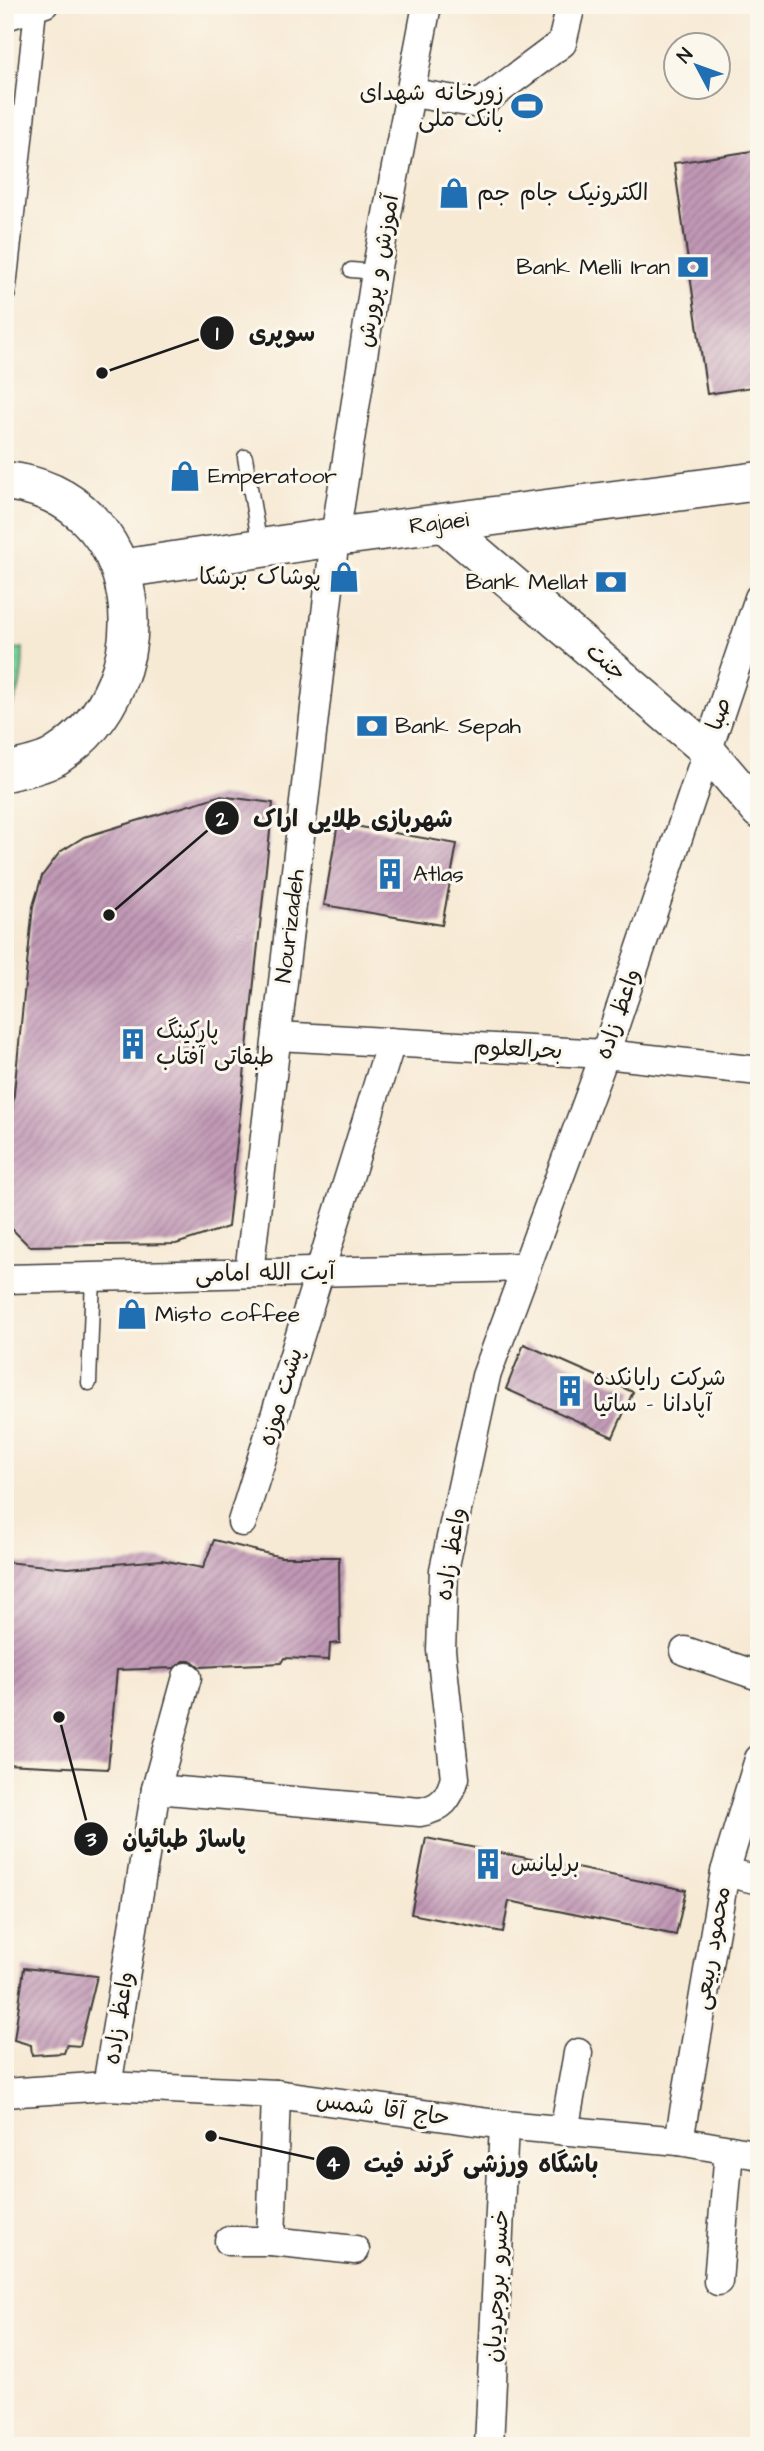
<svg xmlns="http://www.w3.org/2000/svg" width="764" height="2451" viewBox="0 0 764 2451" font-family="'Architects Daughter','Playpen Sans Arabic',sans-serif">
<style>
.grass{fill:url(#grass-dots);stroke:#4a775a;stroke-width:2}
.building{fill:url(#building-hatch)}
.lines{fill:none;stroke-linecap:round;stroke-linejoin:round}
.service-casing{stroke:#3d3b38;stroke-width:17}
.pedestrian-casing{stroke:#3d3b38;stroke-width:24}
.minor-casing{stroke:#3d3b38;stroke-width:31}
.tertiary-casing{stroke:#3d3b38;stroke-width:38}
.secondary-casing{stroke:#3d3b38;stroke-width:41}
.service{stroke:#fff;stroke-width:14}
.pedestrian{stroke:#fff;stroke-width:21}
.minor{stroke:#fff;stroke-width:28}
.tertiary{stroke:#fff;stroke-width:35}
.secondary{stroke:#fff;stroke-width:38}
.labels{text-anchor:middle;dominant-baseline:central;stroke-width:6;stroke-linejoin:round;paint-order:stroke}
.poi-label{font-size:23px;fill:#1c1c1c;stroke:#fbf7ec;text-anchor:start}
.street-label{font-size:23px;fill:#1c1c1c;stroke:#fbf7ec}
.leader{fill:none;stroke:#1c1c1c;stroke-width:2.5}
.callout-dot{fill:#1c1c1c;stroke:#fbf7ec;stroke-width:2.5}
.mark-label{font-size:21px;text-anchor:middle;font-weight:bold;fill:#fff}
.callout-label{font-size:24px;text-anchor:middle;font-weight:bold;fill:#1c1c1c;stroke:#fbf7ec;stroke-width:6;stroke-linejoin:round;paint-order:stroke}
</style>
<defs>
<pattern id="grass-dots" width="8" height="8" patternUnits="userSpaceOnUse" patternTransform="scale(1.75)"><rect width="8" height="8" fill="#78d299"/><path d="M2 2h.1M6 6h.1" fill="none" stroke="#67b483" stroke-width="1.8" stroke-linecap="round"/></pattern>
<pattern id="building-hatch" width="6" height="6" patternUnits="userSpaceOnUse" patternTransform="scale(1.75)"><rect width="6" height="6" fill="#c199b6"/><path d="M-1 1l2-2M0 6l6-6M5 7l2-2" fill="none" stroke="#9c7c93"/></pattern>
</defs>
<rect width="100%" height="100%" fill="#fbf7ec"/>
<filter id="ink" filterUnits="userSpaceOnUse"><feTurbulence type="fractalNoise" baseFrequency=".0143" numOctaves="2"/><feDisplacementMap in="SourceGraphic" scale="14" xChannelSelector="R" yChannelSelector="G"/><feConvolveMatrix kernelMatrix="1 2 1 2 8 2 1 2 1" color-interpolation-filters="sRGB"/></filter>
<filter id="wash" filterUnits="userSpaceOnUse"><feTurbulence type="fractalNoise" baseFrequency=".00686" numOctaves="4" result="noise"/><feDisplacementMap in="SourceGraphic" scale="28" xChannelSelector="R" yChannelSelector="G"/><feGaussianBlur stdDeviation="1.57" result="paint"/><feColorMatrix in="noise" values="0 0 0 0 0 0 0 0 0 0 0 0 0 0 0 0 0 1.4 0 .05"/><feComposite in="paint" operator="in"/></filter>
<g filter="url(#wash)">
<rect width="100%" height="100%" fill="#f7ead5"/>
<path class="grass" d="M23 648C23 673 21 697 5 719V652Z"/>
<g id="blocks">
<g class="building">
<path d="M759 150V386L707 394 674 163Z"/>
<path d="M219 796 273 803 228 1227 176 1244 29 1246 5 1222V1181L33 906 42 876 60 852 84 837Z"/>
<path d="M338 823 457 844 442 925 324 905Z"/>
<path d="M524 1344 633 1392 613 1437 506 1389Z"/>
<path d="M214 1540 281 1557H339L340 1643 330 1644 329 1660 284 1658 281 1663 200 1667 192 1661H184L174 1668 117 1670 108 1769 5 1764V1562L68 1568 162 1560 203 1568Z"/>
<path d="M426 1838 686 1890 676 1935 509 1901 503 1932 411 1914Z"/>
<path d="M24 1968 97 1976 80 2046 67 2045 64 2053 32 2055 31 2045 14 2040Z"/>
</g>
</g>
</g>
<g filter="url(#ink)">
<use href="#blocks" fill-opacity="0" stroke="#3d3b38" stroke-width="2"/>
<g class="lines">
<defs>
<g id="service">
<path d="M351 270 376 272"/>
<path d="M245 457 260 547"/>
<path d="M89 1383 93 1277"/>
</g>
<g id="pedestrian">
<path d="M5 20 47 6"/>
<path d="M5 292 36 5"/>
</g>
<g id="minor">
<path d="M412 93 480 104 562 43 571 5"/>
<path d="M277 1036 605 1054 759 1071"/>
<path d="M249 1273 335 537 376 272 427 5"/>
<path d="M5 1279 524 1267"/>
<path d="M242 1522 391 1042"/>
<path d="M685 1651 759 1676"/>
<path d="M156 1789 187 1677"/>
<path d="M725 1872 759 1880"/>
<path d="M107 2086 156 1789 420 1812C442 1808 449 1799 455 1778L441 1650 444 1570 486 1376 605 1054 759 598"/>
<path d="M5 2093 107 2086 276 2094 504 2125 679 2141 759 2155"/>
<path d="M564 2131 578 2053"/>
<path d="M679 2141 725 1872 759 1759"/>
<path d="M229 2241H271L355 2250"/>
<path d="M271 2241 276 2094"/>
<path d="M718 2281 729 2150"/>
<path d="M489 2446 504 2125"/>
</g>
<path id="tertiary" d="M442 523 707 750 759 811"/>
<g id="secondary">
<path d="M5 481C147 495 170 683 56 756 42 765 21 768 5 772"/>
<path d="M120 569 335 537 759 481"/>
</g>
</defs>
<use href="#service" class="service-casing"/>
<use href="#pedestrian" class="pedestrian-casing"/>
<use href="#minor" class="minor-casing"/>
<use href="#tertiary" class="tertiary-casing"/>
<use href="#secondary" class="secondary-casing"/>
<use href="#service" class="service"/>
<use href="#pedestrian" class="pedestrian"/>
<use href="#minor" class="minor"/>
<use href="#tertiary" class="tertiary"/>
<use href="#secondary" class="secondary"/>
</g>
</g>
<defs>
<symbol id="stadium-bare" viewBox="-9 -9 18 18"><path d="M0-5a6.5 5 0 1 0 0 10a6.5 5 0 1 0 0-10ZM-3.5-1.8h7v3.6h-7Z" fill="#1f6fb2" stroke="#fbf7ec" stroke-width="2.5" paint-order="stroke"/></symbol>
<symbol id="shop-bare" viewBox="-9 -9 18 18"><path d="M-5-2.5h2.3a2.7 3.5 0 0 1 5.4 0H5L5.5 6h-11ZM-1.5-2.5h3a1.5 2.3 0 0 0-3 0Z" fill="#1f6fb2" stroke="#fbf7ec" stroke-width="2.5" paint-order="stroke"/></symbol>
<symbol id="bank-bare" viewBox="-9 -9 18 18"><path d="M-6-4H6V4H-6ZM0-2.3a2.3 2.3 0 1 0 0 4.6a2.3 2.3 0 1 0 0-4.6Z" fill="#1f6fb2" stroke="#fbf7ec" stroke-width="2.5" paint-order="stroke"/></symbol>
<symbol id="building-bare" viewBox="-9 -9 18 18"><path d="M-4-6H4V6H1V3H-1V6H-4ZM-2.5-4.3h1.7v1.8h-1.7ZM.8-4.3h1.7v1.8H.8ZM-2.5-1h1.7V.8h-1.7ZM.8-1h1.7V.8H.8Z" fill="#1f6fb2" stroke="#fbf7ec" stroke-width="2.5" paint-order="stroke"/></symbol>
</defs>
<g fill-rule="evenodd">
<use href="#stadium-bare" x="505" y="84" width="44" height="44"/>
<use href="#shop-bare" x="432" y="171" width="44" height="44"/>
<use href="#bank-bare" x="671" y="245" width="44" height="44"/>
<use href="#shop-bare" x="163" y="454" width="44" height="44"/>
<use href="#shop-bare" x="322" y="555" width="44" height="44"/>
<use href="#bank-bare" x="589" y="560" width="44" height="44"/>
<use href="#bank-bare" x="350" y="704" width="44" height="44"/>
<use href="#building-bare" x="368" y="852" width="44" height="44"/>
<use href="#building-bare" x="111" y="1022" width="44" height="44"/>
<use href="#shop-bare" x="110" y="1292" width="44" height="44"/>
<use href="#building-bare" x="548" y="1369" width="44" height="44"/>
<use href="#building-bare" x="466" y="1842" width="44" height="44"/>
</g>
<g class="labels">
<g class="poi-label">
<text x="504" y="93" text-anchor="end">زورخانه شهدای<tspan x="504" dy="26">بانک ملی</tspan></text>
<text x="477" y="193">الکترونیک جام جم</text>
<text x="670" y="267" text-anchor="end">Bank Melli Iran</text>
<text x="208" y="476">Emperatoor</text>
<text x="321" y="577" text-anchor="end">پوشاک برشکا</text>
<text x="588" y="582" text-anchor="end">Bank Mellat</text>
<text x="395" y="726">Bank Sepah</text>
<text x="413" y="874">Atlas</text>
<text x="156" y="1031">پارکینگ<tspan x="156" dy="26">طبقاتی آفتاب</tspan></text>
<text x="155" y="1314">Misto coffee</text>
<text x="593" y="1378">شرکت رایانکده<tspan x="593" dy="26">آپادانا - ساتیا</tspan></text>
<text x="511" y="1864">برلیانس</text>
</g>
<g class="street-label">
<text transform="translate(378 271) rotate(-80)">آموزش و پرورش</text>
<text transform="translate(439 523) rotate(-7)">Rajaei</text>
<text transform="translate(606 662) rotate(41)">جنت</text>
<text transform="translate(719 714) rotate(-71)">صبا</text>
<text transform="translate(290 926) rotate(-83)">Nourizadeh</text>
<text transform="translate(618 1014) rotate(-71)">واعظ زاده</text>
<text transform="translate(518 1049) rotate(3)">بحرالعلوم</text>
<text transform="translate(265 1273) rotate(-1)">آیت الله امامی</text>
<text transform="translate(281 1397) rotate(-73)">پشت موزه</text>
<text transform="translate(451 1554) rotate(-81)">واعظ زاده</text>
<text transform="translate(712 1948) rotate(-80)">محمود ربیعی</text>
<text transform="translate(119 2018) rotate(-81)">واعظ زاده</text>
<text transform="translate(383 2109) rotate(8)">حاج آقا شمس</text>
<text transform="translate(497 2286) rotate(-87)">خسرو بروجردیان</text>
</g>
</g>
<path class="leader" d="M102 373L217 333M109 915L222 818M59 1717L91 1839M211 2136L333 2163"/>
<g class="callout-dot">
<circle cx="102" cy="373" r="7"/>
<circle cx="109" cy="915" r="7"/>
<circle cx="59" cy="1717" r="7"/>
<circle cx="211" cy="2136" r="7"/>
<circle cx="217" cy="333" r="18"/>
<circle cx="222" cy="818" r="18"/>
<circle cx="91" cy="1839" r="18"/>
<circle cx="333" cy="2163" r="18"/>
</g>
<g class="mark-label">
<text x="217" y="340">1</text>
<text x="222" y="826">2</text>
<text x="91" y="1846">3</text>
<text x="333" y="2171">4</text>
</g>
<g class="callout-label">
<text x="282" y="341">سوپری</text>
<text x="353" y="827">شهربازی طلایی اراک</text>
<text x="184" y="1847">پاساژ طبائیان</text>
<text x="481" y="2172">باشگاه ورزشی گرند فیت</text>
</g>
<rect width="764" height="2451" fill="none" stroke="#fbf7ec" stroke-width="28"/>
<g transform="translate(697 66) rotate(311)"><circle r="33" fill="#fbf7ec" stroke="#a29f99" stroke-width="2"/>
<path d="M0-5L12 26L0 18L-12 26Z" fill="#1f6fb2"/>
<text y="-10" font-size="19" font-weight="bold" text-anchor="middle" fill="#1c1c1c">N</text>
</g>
</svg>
